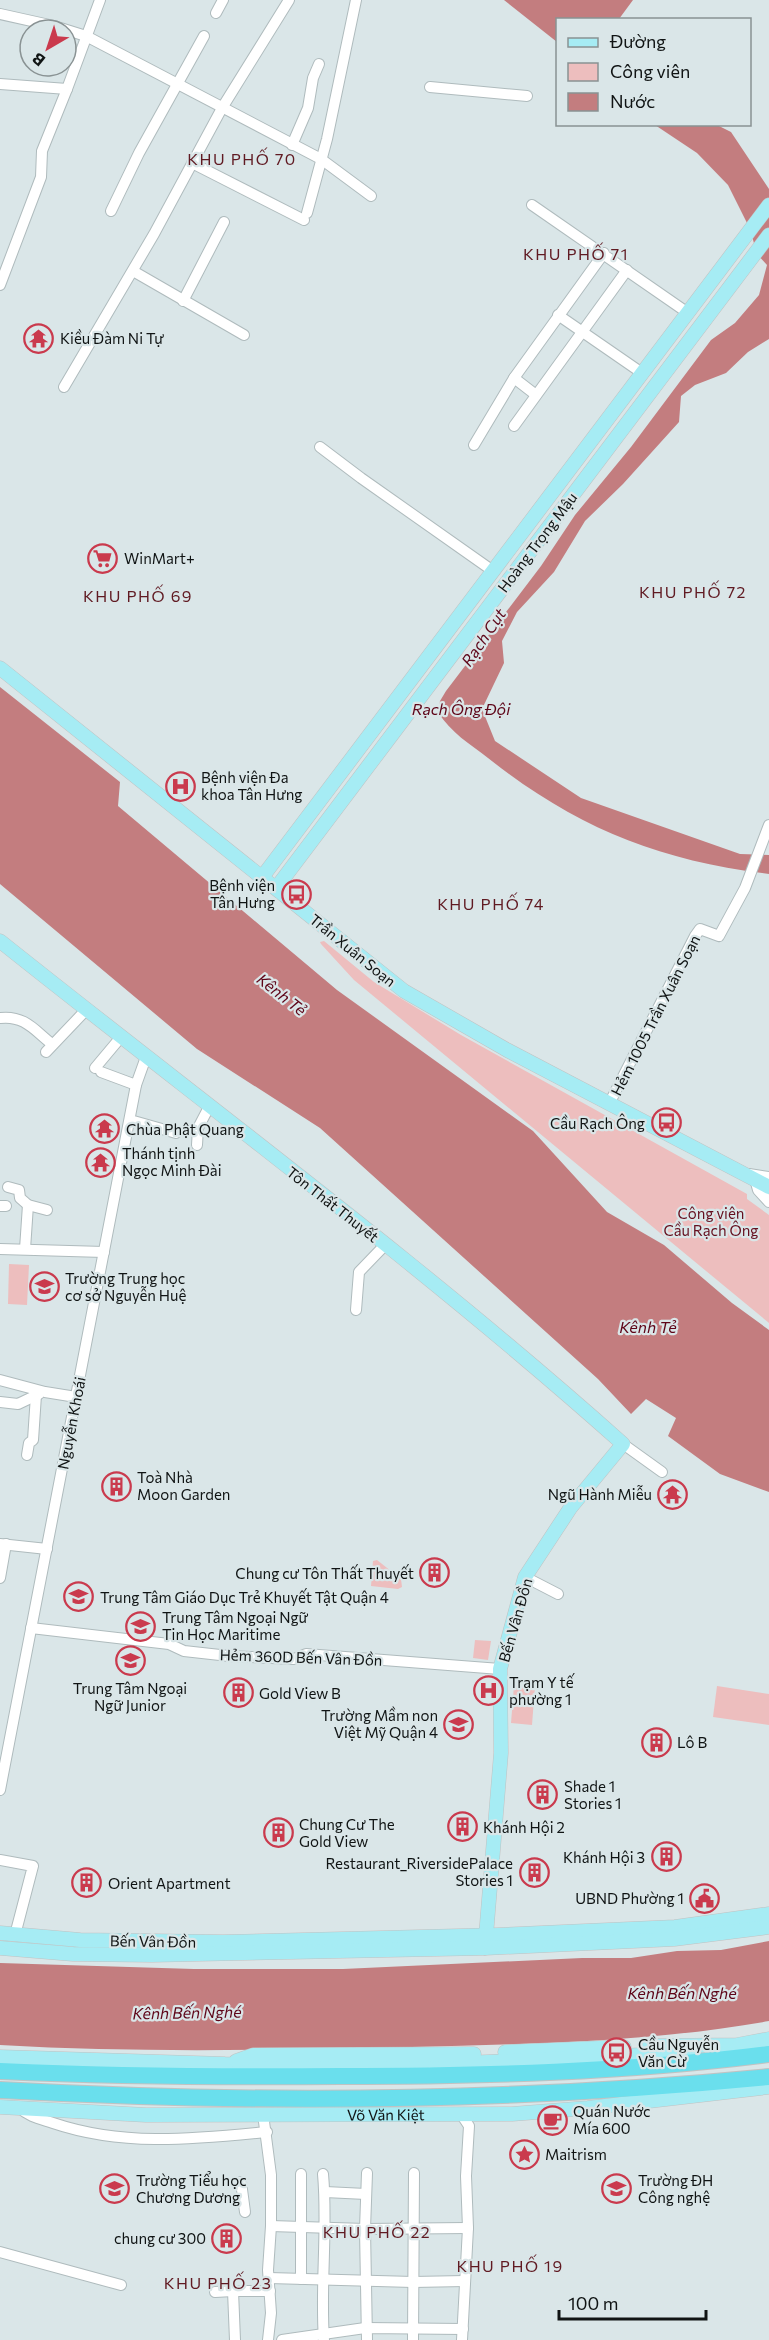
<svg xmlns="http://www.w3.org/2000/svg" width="769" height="2340" viewBox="0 0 769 2340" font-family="Commissioner,sans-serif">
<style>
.green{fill:#edbebe}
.water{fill:#c37d7f}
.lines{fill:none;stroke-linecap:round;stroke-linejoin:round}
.minor-casing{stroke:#afbbbd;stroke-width:12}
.major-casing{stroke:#c1c2c2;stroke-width:15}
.highway-casing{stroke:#c1c2c2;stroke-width:18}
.minor{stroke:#fff;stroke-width:10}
.major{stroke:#a6ecf4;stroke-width:14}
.highway{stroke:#6adfed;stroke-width:16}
.labels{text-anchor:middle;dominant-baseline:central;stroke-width:4.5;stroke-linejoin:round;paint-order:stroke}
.poi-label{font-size:15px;fill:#101414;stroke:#dae6e8;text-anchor:start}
.street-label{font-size:15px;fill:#101414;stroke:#dae6e8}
.park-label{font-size:15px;fill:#650f1e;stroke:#dae6e8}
.neighbourhood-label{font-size:16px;letter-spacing:1.5px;fill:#601a22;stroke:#dae6e8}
.water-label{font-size:16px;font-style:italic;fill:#5e0518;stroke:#dae6e8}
</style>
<rect width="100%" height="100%" fill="#dae6e8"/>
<g class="green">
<path d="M324 941 374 982 461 1035 747 1194V1199L769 1215V1323L354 980 321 944 320 942Z"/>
<path d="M9 1264 29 1265 27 1305 8 1304Z"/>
<path d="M377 1560 401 1579 402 1587 398 1589 371 1586 373 1561Z"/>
<path d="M475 1640 491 1641 488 1660 473 1658Z"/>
<path d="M514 1685 535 1686 532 1725 511 1723Z"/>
<path d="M717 1686 769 1694V1725L713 1717Z"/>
</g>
<g class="water">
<path d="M504 0H633L619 19 558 20 557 42Z"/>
<path d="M655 125H717L731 132 769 189V339L748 352 726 373 695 385 681 396 679 422 623 484 585 521 554 572 517 612 502 641 504 663 482 709 495 741 581 798 740 854 769 855V874C657 860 577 828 488 758 470 744 451 733 438 712L440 701 446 691 541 566 575 515 631 447 711 340 735 323 759 295 767 265 757 254 750 229 728 185 697 153Z"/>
<path d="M0 687 120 782 118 806 337 990 533 1131 607 1212 664 1245 732 1303 769 1330V1492L720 1474 668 1436 676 1418 646 1399 631 1414 598 1379 320 1128 197 1049 0 884Z"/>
<path d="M769 1941V2021C651 2042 531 2044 412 2047 275 2050 137 2053 0 2045V1963L194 1969H343L582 1958H631L677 1951 721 1950Z"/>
</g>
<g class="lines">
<defs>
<g id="minor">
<path d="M216 13 223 0"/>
<path d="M0 14 54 26 86 36 321 159 371 196"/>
<path d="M0 84 67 89"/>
<path d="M430 87 527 96"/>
<path d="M292 145 308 108 313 78 319 64"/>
<path d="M192 163 304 220"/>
<path d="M532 205 688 313"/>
<path d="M111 211 139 153 204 36"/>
<path d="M307 213 327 139 356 0"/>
<path d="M133 271 244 335"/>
<path d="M0 285 41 177 42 151 67 89 100 0"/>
<path d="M183 301 224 222"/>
<path d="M558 315 642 373"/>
<path d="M514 378 536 395"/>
<path d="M64 387 154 234 222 108 289 0"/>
<path d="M514 426 627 270"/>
<path d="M474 445 514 378 604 253"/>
<path d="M320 447 361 478 493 571"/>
<path d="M0 1018C25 1015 35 1031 52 1044"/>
<path d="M46 1052 86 1010"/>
<path d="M95 1068 121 1037"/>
<path d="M101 1072 136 1085"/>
<path d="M609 1104 695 936 700 929 719 936 745 888 769 825"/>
<path d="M130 1120 176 1133"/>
<path d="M197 1145 198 1128 209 1107"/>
<path d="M749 1174 769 1177"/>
<path d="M755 1179 758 1190 769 1202"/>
<path d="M8 1187 19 1190 20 1198 28 1205 47 1210"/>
<path d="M0 1206H6"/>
<path d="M0 1249 104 1252"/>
<path d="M25 1249 28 1205"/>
<path d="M356 1310 359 1272 385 1245"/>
<path d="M0 1380 45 1392 76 1397"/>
<path d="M0 1402 18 1404 39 1394"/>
<path d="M623 1444 662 1472"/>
<path d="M27 1455 29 1443 33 1440 36 1395"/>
<path d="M0 1544 47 1549"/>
<path d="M525 1577 558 1594"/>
<path d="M0 1578 6 1544"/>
<path d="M31 1628 169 1644 184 1651 229 1656 294 1659 306 1654 500 1669"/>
<path d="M0 1790 136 1085 146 1057"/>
<path d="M0 1860 33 1866 15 1935"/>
<path d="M20 2108C29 2117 41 2119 53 2123 124 2147 194 2139 267 2132"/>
<path d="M263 2114 271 2175V2226L268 2270 271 2313 268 2340"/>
<path d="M461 2114 469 2126 466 2176 468 2228 462 2340"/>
<path d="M367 2173 365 2229 367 2340"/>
<path d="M301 2174V2279"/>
<path d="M323 2174C328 2229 320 2285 324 2340"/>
<path d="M241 2182 245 2212"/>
<path d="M325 2192 366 2194"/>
<path d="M271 2226 365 2229 468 2228"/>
<path d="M0 2252 121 2285"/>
<path d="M269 2278 413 2282 465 2281"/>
<path d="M215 2292 233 2291"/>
<path d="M235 2340 233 2291H270"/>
<path d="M282 2340 365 2328 463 2329"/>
<path d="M413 2340 414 2173"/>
</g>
<g id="major">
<path d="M0 668 404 991 507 1050 769 1187"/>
<path d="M263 876 769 205"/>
<path d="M277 887 769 235"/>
<path d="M0 941C208 1107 425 1267 623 1444L571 1507 525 1577 500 1669 501 1753 485 1948"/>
<path d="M0 1933 80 1940 223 1942 498 1935 675 1927 769 1914"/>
<path d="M0 1948 73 1954 152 1955 485 1948 674 1939 769 1927"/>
<path d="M649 2046 737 2045 769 2039"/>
<path d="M505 2052 624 2047"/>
<path d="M0 2057 225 2064 419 2065 663 2054 693 2057"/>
<path d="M236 2061 253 2055 474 2054"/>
<path id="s1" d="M0 2107 146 2115 512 2114 588 2108 769 2087"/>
</g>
<g id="highway">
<path d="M0 2071C113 2076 226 2077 340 2076 483 2076 627 2072 769 2054"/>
<path d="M0 2090C256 2104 514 2102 769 2077"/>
</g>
</defs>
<use href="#minor" class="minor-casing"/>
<use href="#major" class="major-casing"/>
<use href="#highway" class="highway-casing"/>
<use href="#minor" class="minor"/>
<use href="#major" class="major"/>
<use href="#highway" class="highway"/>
</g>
<defs>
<symbol id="temple-ring" viewBox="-11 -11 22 22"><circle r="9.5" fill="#dae6e8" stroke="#ca3a4d" stroke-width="1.5"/><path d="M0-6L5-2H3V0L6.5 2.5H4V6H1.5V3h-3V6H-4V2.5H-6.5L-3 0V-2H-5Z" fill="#ca3a4d"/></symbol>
<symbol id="supermarket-ring" viewBox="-11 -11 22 22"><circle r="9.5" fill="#dae6e8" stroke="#ca3a4d" stroke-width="1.5"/><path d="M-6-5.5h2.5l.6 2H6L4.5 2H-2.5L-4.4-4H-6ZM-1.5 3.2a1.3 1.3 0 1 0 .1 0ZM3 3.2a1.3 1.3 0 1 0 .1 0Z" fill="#ca3a4d"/></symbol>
<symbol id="hospital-ring" viewBox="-11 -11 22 22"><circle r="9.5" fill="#dae6e8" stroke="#ca3a4d" stroke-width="1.5"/><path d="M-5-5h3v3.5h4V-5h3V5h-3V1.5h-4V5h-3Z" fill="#ca3a4d"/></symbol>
<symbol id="bus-ring" viewBox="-11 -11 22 22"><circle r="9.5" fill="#dae6e8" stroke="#ca3a4d" stroke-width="1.5"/><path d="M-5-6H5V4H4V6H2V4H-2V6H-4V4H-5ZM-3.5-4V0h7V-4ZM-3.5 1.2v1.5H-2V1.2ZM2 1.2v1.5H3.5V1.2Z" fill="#ca3a4d"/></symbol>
<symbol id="school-ring" viewBox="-11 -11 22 22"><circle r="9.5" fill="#dae6e8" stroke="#ca3a4d" stroke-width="1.5"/><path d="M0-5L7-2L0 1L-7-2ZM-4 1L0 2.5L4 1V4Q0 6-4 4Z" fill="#ca3a4d"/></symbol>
<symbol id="building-ring" viewBox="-11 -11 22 22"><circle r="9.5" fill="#dae6e8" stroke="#ca3a4d" stroke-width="1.5"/><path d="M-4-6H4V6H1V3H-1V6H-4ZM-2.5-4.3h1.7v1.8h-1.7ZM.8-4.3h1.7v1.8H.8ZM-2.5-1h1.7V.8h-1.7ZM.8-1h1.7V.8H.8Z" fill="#ca3a4d"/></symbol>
<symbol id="university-ring" viewBox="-11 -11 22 22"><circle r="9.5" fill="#dae6e8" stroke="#ca3a4d" stroke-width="1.5"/><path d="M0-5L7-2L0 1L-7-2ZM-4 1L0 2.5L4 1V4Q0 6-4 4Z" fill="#ca3a4d"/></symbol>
<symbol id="civic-ring" viewBox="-11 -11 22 22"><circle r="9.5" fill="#dae6e8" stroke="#ca3a4d" stroke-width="1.5"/><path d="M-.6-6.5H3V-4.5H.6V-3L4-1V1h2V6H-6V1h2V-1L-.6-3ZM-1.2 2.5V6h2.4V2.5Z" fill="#ca3a4d"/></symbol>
<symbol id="cafe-ring" viewBox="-11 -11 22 22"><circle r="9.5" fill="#dae6e8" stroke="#ca3a4d" stroke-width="1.5"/><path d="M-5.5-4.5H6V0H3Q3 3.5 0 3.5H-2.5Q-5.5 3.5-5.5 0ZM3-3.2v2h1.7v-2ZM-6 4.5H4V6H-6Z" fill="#ca3a4d"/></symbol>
<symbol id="sight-ring" viewBox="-11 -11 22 22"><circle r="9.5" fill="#dae6e8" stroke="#ca3a4d" stroke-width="1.5"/><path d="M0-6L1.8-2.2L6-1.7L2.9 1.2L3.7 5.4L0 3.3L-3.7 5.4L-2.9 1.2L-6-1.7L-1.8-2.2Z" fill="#ca3a4d"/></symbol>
</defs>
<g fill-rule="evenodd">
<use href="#temple-ring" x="22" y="322" width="33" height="33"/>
<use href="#supermarket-ring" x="86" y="542" width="33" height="33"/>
<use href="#hospital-ring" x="164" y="770" width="33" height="33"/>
<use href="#bus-ring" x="280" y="878" width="33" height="33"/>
<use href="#bus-ring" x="650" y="1106" width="33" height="33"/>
<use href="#temple-ring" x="88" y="1112" width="33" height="33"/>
<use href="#temple-ring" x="84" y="1146" width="33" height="33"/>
<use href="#school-ring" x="28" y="1270" width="33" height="33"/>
<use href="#building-ring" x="100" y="1470" width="33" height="33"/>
<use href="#temple-ring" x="656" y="1478" width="33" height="33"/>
<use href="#building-ring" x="418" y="1556" width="33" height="33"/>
<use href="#school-ring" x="62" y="1580" width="33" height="33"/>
<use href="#university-ring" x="124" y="1610" width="33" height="33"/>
<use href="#university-ring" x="114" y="1644" width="33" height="33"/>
<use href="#hospital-ring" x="472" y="1674" width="33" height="33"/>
<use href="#building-ring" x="222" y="1676" width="33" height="33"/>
<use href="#school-ring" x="442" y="1708" width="33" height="33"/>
<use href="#building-ring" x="640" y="1726" width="33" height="33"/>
<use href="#building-ring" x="526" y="1778" width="33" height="33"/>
<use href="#building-ring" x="446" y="1810" width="33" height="33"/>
<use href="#building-ring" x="262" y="1816" width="33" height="33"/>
<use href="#building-ring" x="650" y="1840" width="33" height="33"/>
<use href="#building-ring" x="518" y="1856" width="33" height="33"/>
<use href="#building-ring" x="70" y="1866" width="33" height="33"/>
<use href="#civic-ring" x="688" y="1882" width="33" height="33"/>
<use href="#bus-ring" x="600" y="2036" width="33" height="33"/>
<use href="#cafe-ring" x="536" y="2104" width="33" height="33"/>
<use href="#sight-ring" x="508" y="2138" width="33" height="33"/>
<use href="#school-ring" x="98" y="2172" width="33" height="33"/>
<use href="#university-ring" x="600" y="2172" width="33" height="33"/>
<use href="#building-ring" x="210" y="2222" width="33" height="33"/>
</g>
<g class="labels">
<g class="poi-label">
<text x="60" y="338">Kiều Đàm Ni Tự</text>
<text x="124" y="558">WinMart+</text>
<text x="201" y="777">Bệnh viện Đa<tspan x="201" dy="17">khoa Tân Hưng</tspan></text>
<text x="275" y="885" text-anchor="end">Bệnh viện<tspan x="275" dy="17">Tân Hưng</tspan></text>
<text x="645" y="1123" text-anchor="end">Cầu Rạch Ông</text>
<text x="126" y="1129">Chùa Phật Quang</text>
<text x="122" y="1153">Thánh tịnh<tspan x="122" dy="17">Ngọc Minh Đài</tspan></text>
<text x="65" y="1278">Trường Trung học<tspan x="65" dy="17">cơ sở Nguyễn Huệ</tspan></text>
<text x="137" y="1477">Toà Nhà<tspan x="137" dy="17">Moon Garden</tspan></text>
<text x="652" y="1494" text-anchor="end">Ngũ Hành Miễu</text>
<text x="414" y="1573" text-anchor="end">Chung cư Tôn Thất Thuyết</text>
<text x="100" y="1597">Trung Tâm Giáo Dục Trẻ Khuyết Tật Quận 4</text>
<text x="162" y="1617">Trung Tâm Ngoại Ngữ<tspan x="162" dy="17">Tin Học Maritime</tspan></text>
<text x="509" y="1682">Trạm Y tế<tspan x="509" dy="17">phường 1</tspan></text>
<text x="130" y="1688" text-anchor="middle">Trung Tâm Ngoại<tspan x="130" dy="17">Ngữ Junior</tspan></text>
<text x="259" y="1693">Gold View B</text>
<text x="438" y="1715" text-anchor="end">Trường Mầm non<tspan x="438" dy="17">Việt Mỹ Quận 4</tspan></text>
<text x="677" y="1742">Lô B</text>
<text x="564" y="1786">Shade 1<tspan x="564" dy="17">Stories 1</tspan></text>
<text x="299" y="1824">Chung Cư The<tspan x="299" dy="17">Gold View</tspan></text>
<text x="483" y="1827">Khánh Hội 2</text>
<text x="645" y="1857" text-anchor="end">Khánh Hội 3</text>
<text x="513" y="1863" text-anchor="end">Restaurant_RiversidePalace<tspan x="513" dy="17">Stories 1</tspan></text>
<text x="108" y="1883">Orient Apartment</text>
<text x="684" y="1898" text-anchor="end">UBND Phường 1</text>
<text x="638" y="2044">Cầu Nguyễn<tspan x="638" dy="17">Văn Cừ</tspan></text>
<text x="573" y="2111">Quán Nước<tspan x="573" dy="17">Mía 600</tspan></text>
<text x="545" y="2154">Maitrism</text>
<text x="136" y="2180">Trường Tiểu học<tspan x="136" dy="17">Chương Dương</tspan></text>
<text x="638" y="2180">Trường ĐH<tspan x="638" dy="17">Công nghệ</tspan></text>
<text x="206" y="2238" text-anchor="end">chung cư 300</text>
</g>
<g class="street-label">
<text transform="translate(537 542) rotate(-53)">Hoàng Trọng Mậu</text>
<text transform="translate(353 950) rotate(39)">Trần Xuân Soạn</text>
<text transform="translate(655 1015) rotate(-63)">Hẻm 1005 Trần Xuân Soạn</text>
<text transform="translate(333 1204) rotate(38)">Tôn Thất Thuyết</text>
<text transform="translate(71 1423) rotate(-79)">Nguyễn Khoái</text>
<text transform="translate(515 1620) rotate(-74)">Bến Vân Đồn</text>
<text transform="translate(301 1657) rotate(2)">Hẻm 360D Bến Vân Đồn</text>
<text transform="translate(153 1941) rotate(1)">Bến Vân Đồn</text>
<text stroke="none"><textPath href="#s1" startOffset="386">Võ Văn Kiệt</textPath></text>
</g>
<g class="park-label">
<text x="711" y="1213">Công viên<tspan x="711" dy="17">Cầu Rạch Ông</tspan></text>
</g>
<g class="neighbourhood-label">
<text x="242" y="158">KHU PHỐ 70</text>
<text x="576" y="253">KHU PHỐ 71</text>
<text x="693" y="591">KHU PHỐ 72</text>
<text x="138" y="595">KHU PHỐ 69</text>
<text x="491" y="903">KHU PHỐ 74</text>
<text x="377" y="2231">KHU PHỐ 22</text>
<text x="510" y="2265">KHU PHỐ 19</text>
<text x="218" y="2282">KHU PHỐ 23</text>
</g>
<g class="water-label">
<text transform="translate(483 637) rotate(-56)">Rạch Cụt</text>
<text x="461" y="708">Rạch Ông Đội</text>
<text transform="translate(282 994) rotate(38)">Kênh Tẻ</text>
<text x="648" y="1326">Kênh Tẻ</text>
<text x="682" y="1992">Kênh Bến Nghé</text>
<text transform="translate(187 2012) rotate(-1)">Kênh Bến Nghé</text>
</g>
</g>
<rect x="556" y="18" width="195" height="108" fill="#dae6e8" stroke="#899293" stroke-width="1.5"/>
<rect x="568" y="38" width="30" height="9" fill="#a6ecf4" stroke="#899293" stroke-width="1.5"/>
<text x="610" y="48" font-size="18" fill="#101414">Đường</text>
<rect x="568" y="63" width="30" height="18" fill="#edbebe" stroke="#899293" stroke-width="1.5"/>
<text x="610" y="78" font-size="18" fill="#101414">Công viên</text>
<rect x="568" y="93" width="30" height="18" fill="#c37d7f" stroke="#899293" stroke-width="1.5"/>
<text x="610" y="108" font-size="18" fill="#101414">Nước</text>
<g transform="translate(48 48) rotate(219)"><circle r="28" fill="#dae6e8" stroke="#899293" stroke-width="1.5"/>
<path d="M0-4.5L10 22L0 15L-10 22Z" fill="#ca3a4d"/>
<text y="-9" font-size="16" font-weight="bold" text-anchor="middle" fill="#101414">B</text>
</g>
<path d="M559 2310v9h147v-9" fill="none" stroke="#101414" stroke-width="3"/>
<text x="568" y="2310" font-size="18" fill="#101414" stroke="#dae6e8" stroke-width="4.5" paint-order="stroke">100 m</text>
</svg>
